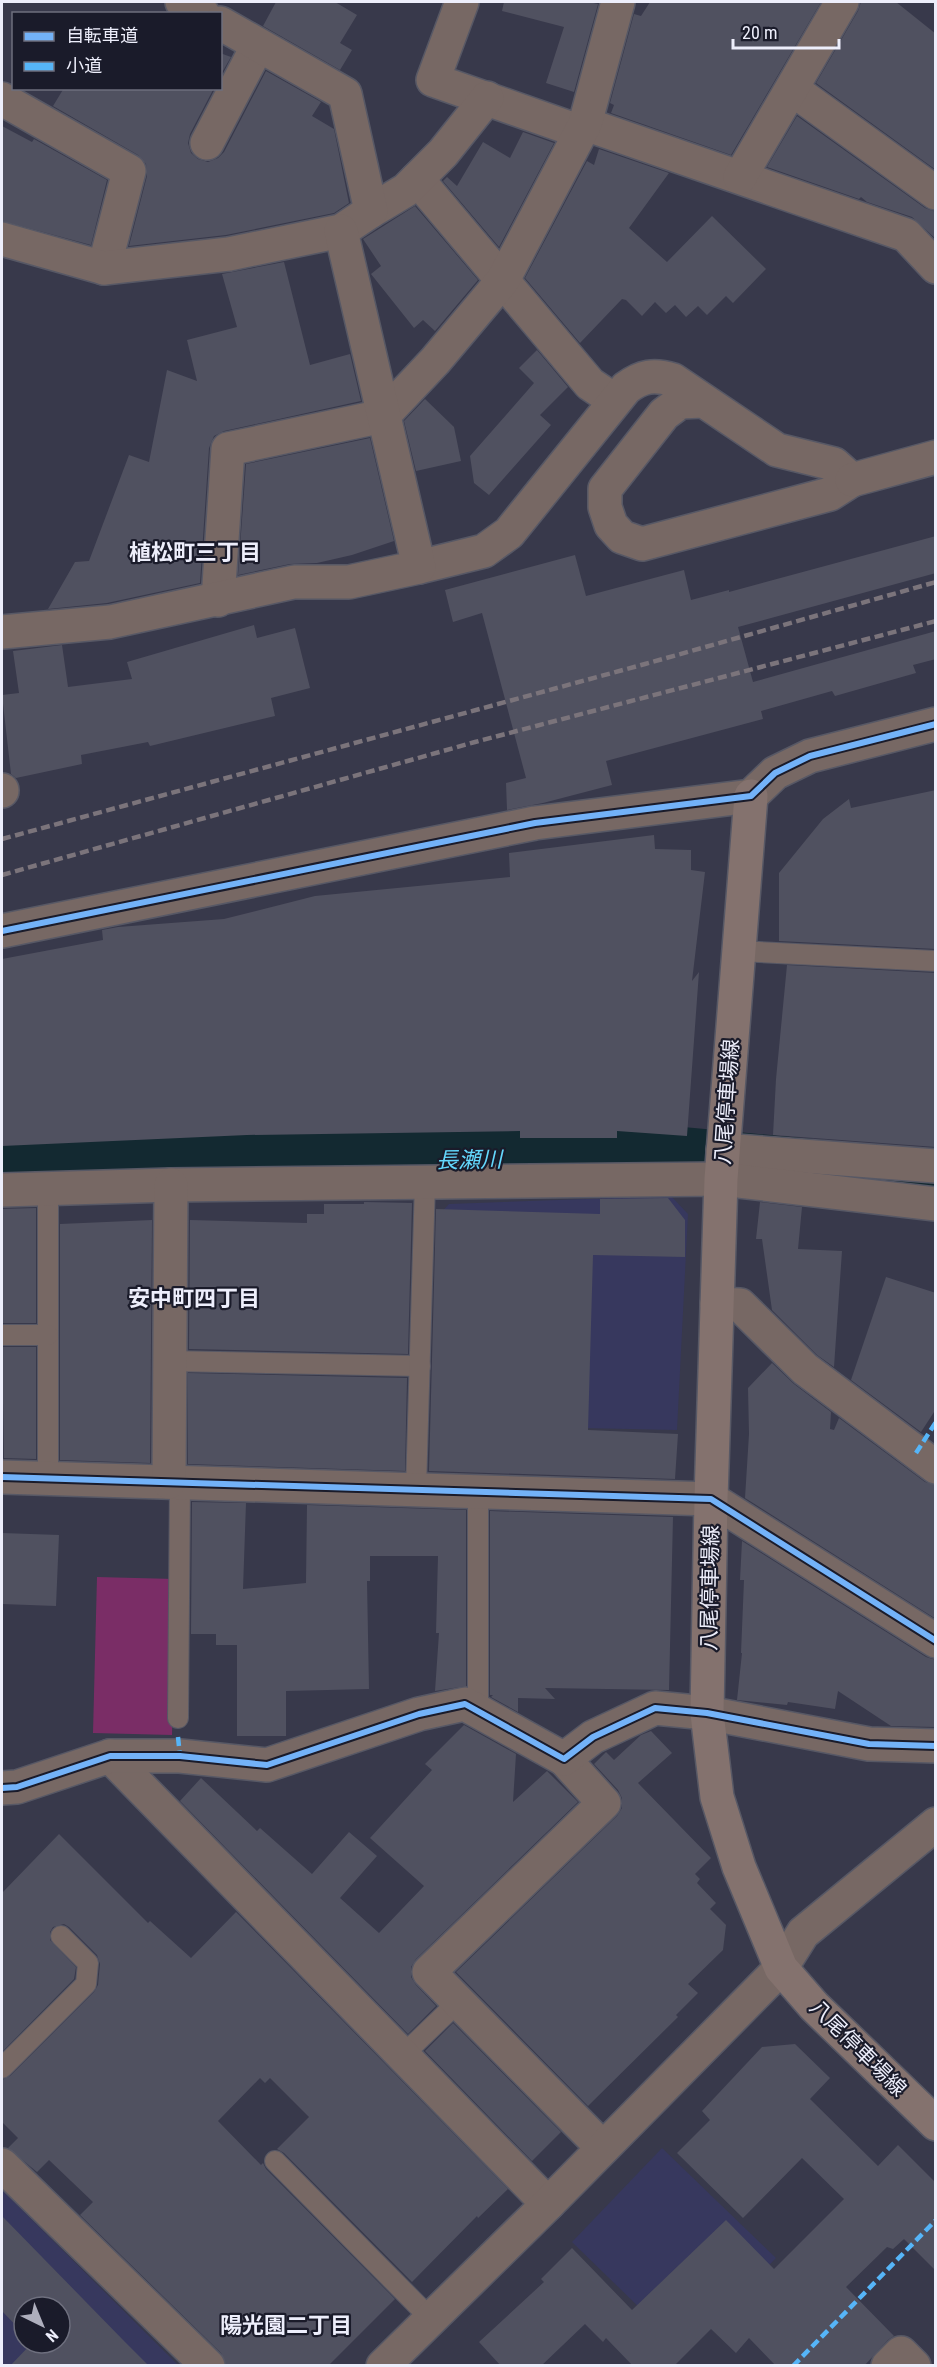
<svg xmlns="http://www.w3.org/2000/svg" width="937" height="2367" viewBox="0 0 937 2367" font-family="'Roboto Condensed','Noto Sans JP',sans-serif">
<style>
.built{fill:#37385e;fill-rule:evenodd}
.green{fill:#7a2d66}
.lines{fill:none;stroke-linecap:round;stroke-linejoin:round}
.river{stroke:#132931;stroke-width:63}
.building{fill:#505160}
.service-casing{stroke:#575865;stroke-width:22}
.minor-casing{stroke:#575865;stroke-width:36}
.tertiary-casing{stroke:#575865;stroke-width:36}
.secondary-casing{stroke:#575865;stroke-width:36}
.service{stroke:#776864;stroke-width:20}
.minor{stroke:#776864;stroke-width:33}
.tertiary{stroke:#776864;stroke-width:33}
.secondary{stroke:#84726e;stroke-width:33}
.rail{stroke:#7b747b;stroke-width:4.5;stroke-dasharray:9 4.5;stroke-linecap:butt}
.quiet{stroke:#56b5f8;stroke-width:4.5;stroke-dasharray:9 4.5;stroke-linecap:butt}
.cycleway-casing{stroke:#1a1b2a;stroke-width:10}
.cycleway{stroke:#73b2f8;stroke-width:6}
.labels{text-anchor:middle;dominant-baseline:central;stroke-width:4.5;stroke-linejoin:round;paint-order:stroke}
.street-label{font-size:21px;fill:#edeefb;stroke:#1a1b2a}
.neighbourhood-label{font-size:22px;font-weight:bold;fill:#edeefb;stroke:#1a1b2a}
.water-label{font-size:22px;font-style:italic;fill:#63d8fd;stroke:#1a1b2a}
</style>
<rect width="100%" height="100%" fill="#38394b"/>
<g class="built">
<path d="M671 1196 688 1214 677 1430 431 1425 437 1217 449 1204Z"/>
<path d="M662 2148 776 2258 685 2352 572 2242Z"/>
<path d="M2 2190 178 2365H2ZM24 2307H60V2343H24Z"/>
</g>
<path class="green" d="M97 1577 175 1579 172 1735 93 1733Z"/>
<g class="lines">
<path class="river" d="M2 1167 667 1157 936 1182"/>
</g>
<g class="building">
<path d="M276 2H335L357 15 340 43 352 50 340 70 263 26Z"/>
<path d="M504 2H589L598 4 574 92 546 83 564 27 502 11Z"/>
<path d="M650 2H821L731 155 611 113 614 105 610 103 634 14 641 16Z"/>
<path d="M861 2H896L936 34V170L816 83 858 11Z"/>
<path d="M220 53 231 57 220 76Z"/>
<path d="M266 71 321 102 312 116 334 129 349 203 334 213 226 235 129 246 147 176 146 164 138 155 53 106 64 88H214L190 134 188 143 191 153 198 159 208 162 218 158 224 152Z"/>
<path d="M797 116 925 208 936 212V239L912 217 867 202 861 197 859 199 767 167Z"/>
<path d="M2 126 32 142 34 139 107 180 91 245 2 221Z"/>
<path d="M523 132 554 143 499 247 443 181 447 177 457 186 483 142 510 158Z"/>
<path d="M599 149 669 173 629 228 667 262 712 216 766 269 733 303 726 296 707 315 698 306 686 317 675 305 666 313 655 302 642 316 626 300 622 299 580 343 525 278 587 161 594 165Z"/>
<path d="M415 206 478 280 435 331 423 320 414 328 371 274 381 266 363 239Z"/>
<path d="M284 262 310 365 350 354 361 401 224 431 214 436 209 448 200 583 107 603 48 609 75 562 89 561 129 455 149 462 167 370 197 381 187 340 237 327 222 274Z"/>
<path d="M537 350 568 387 540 415 551 425 489 495 474 483 470 456 534 383 519 368Z"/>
<path d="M425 399 454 427 461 461 416 471 404 421Z"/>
<path d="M370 438 394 541 352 555 317 563 290 564 238 575 246 464Z"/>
<path d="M936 536V573L738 627 753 682 936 631V659L913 665 916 673 835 696 832 691 761 711 763 719 606 761 612 785 543 803 507 810 506 783 526 778 482 613 453 622 445 590 575 555 586 596 684 570 691 600 729 590V592Z"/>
<path d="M254 625 257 638 295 628 310 688 271 698 275 716 150 746 148 742 81 755 82 764 16 778 11 774 2 695 19 693 13 651 62 645 68 687 132 679 127 662Z"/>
<path d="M936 790V949L779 941V873L823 819 849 799 851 808Z"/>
<path d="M654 835 655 849 691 850V870L705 872 692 981 699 972 687 1136 617 1131V1138H520V1131L247 1135 2 1146V959L103 940 102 930 118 927 224 919 315 896 510 877 509 853Z"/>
<path d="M787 965 936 973V1147L773 1135 776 1079Z"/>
<path d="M668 1198 685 1220V1257L593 1255 588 1430 678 1434 675 1479 429 1471 436 1209 600 1214V1199Z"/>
<path d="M364 1202 412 1203 408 1354 189 1349 190 1220 307 1223V1214H324V1204H364Z"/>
<path d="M760 1202 802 1207 798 1249 842 1251 834 1367 817 1355 772 1310 762 1239H756Z"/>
<path d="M36 1208V1323H2V1209Z"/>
<path d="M152 1220 150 1463 60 1460V1224Z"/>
<path d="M886 1277 936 1293V1409L921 1432 851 1380Z"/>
<path d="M2 1347H36V1459L4 1458Z"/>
<path d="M772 1363 794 1384 831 1412 830 1429 834 1430 839 1418 925 1482 936 1485V1619L745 1498 749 1434 748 1388Z"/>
<path d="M188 1373 407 1378 405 1471 188 1464Z"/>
<path d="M192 1502 246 1503 243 1589 306 1583 307 1505 466 1510V1686L435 1691 439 1633H436L438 1556H370V1581H367L369 1689 286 1691V1736H237V1645H216V1634H191Z"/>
<path d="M490 1511 673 1517 669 1690 545 1688 555 1699 518 1698V1712L491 1697 493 1695H490Z"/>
<path d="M2 1533 59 1535 56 1606 2 1604Z"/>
<path d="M742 1541 926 1657 936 1660V1727L891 1726 838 1691 835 1709 788 1702 787 1705 737 1700 742 1653H741L744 1580H740Z"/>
<path d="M464 1725 516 1754 513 1802 547 1771 578 1802 416 1959 411 1967V1977L416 1985 436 2006 408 2034 180 1801 201 1778 257 1831 260 1828 312 1874 349 1832 377 1856 340 1898 379 1933 424 1886 370 1838 432 1770 425 1764Z"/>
<path d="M651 1731 672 1753 638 1783 711 1858 695 1874 700 1879 697 1883 716 1903 710 1909 726 1925 723 1950 688 1984 698 1993 676 2015 678 2017 588 2106 456 1972 617 1816 622 1808V1798L618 1790 594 1764 606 1752 614 1760 641 1735Z"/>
<path d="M59 1834 148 1923 150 1921 191 1958 236 1912 508 2189 478 2218 477 2216 412 2282 284 2153 277 2149 309 2117 270 2078 265 2083 260 2078 218 2121 261 2165 263 2163 266 2169 395 2299 328 2366H226L221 2353 80 2215 93 2202 49 2160 37 2172 8 2148 18 2138 2 2122V2080L10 2076 94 1992 98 1985 100 1964 97 1955 69 1927 64 1924 53 1927 50 1932V1940L76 1967 74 1979 2 2052V1893Z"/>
<path d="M453 2023 561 2132 532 2161 425 2051Z"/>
<path d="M795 2044 830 2078 810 2099 878 2166 898 2145 936 2183V2271L904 2239 893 2249 887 2247 846 2287 894 2336 888 2340 864 2366H776L749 2338 736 2353 711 2329 674 2366H633L606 2338 603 2342 585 2324 541 2366H501L479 2342 544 2282 541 2279 572 2248 632 2310 726 2220 774 2269 844 2199 802 2158 743 2218 677 2153 710 2120 702 2111 762 2047Z"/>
<path d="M2 2216 125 2342 149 2366H10L32 2343H60V2307H24V2334L2 2311Z"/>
</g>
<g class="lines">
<defs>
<g id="service">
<path d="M739 951 936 961"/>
<path d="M48 1189V1478"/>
<path d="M2 1335H48"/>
<path d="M170 1361 420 1366"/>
<path d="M416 1489 425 1182"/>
<path d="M478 1491V1711"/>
<path d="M178 1718 180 1482"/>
<path d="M403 2055 458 2002"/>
<path d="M2 2068 86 1984 88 1963 61 1936"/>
<path d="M275 2161 431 2319"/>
</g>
<g id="minor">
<path d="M182 2 203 14"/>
<path d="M462 2 433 80 581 132"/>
<path d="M792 89 936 193"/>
<path d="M2 99 129 171 104 268"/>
<path d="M585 124 906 235 936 267"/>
<path d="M207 143 258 45"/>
<path d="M740 177 842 2"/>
<path d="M417 179 590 384 614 400"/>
<path d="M371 211 406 190 443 153 487 98"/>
<path d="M2 239 104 268 229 254 341 231 371 211 345 94 220 23"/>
<path d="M419 567 484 551 509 533 626 388C642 376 654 374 673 380L777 450 834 464 852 480 830 494 642 544 622 537 611 525 605 507V489L664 414 680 402 703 401"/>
<path d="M218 600 228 449 383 416 435 361 503 280 585 124 618 2"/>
<path d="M2 632 110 622 294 582H349L419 567 341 231"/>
<path d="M2 790V791"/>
<path d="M2 931 535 823 751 796"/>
<path d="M723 1150 936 1166"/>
<path d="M2 1190 171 1185 721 1179 936 1204"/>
<path d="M717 1304 740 1305 805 1369 936 1467"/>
<path d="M2 1477 711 1499 936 1641"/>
<path d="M169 1482 171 1185"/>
<path d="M110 1756 548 2204"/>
<path d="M564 1759 604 1803 429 1972 603 2148"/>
<path d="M2 1788 17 1787 110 1756H180L267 1765 419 1714 465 1704 564 1759 593 1737 655 1708 707 1713 869 1744 936 1746"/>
<path d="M781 1968 803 1933 936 1824"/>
<path d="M2 2165 208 2366"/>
<path d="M888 2366 901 2353 914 2366"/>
</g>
<g id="tertiary">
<path d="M852 480 936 457"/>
<path d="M751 796 775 773 810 756 936 724"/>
<path d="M383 2366 548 2204 781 1968"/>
</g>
<path id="secondary" d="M751 796 721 1179 711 1499 707 1713 717 1797 739 1867 781 1968 814 2006 936 2124"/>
</defs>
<use href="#service" class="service-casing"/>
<use href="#minor" class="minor-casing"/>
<use href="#tertiary" class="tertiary-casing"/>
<use href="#secondary" class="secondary-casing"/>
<use href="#service" class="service"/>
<use href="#minor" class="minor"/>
<use href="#tertiary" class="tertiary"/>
<use href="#secondary" class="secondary"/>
<g class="rail">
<path d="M2 839 645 664 936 582"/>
<path d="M2 875 475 742 936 621"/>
</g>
<g class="quiet">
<path d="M916 1453 936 1422"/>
<path d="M178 1737 180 1756"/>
<path d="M793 2366 936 2220"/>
</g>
<defs>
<g id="cycleway">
<path d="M2 931 535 823 751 796 775 773 810 756 936 724"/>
<path d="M2 1477 711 1499 936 1641"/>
<path d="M2 1788 17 1787 110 1756H180L267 1765 419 1714 465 1704 564 1759 593 1737 655 1708 707 1713 869 1744 936 1746"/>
</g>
</defs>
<use href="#cycleway" class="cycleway-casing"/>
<use href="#cycleway" class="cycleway"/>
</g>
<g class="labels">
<g class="street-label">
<text transform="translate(727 1102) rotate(-86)">八尾停車場線</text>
<text transform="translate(710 1588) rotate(-89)">八尾停車場線</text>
<text transform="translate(858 2048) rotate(45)">八尾停車場線</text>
</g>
<g class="neighbourhood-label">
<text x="195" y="552">植松町三丁目</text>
<text x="194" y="1298">安中町四丁目</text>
<text x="286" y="2325">陽光園二丁目</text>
</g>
<g class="water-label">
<text transform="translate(469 1160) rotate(-1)">長瀬川</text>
</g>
</g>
<rect width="937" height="2367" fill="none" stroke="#edeefb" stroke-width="6"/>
<rect x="12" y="12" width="210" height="78" fill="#1a1b2a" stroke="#6e6f7e" stroke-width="1.5"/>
<rect x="24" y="32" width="30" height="9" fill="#73b2f8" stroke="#6e6f7e" stroke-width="1.5"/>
<text x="66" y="42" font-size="18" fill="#edeefb">自転車道</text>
<rect x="24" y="62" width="30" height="9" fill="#56b5f8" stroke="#6e6f7e" stroke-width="1.5"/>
<text x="66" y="72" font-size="18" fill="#edeefb">小道</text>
<g transform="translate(42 2325) rotate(137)"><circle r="28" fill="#1a1b2a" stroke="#6e6f7e" stroke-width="1.5"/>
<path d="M0-4.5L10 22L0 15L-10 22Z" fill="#aeafbd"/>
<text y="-9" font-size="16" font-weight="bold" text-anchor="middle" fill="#edeefb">N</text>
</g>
<path d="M733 39v9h106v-9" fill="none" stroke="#edeefb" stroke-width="3"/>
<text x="742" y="39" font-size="18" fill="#edeefb" stroke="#1a1b2a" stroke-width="4.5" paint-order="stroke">20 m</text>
</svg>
